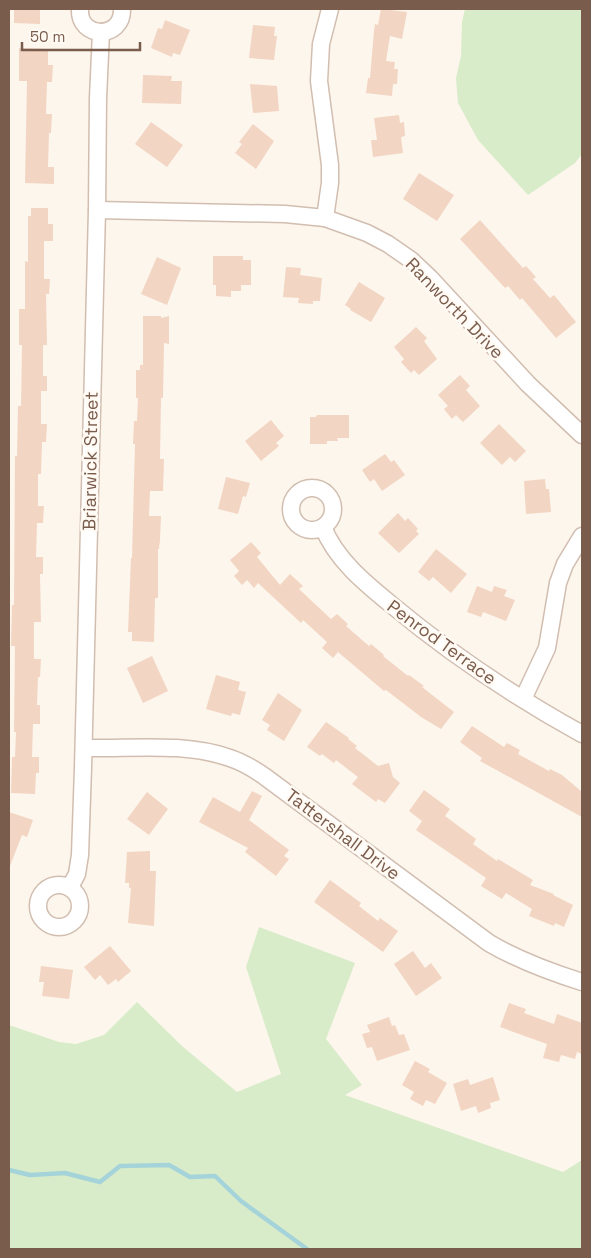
<svg xmlns="http://www.w3.org/2000/svg" width="591" height="1258" viewBox="0 0 591 1258" font-family="'Space Grotesk',sans-serif">
<style>
.green{fill:#d8ecc9}
.lines{fill:none;stroke-linecap:round;stroke-linejoin:round}
.stream{stroke:#a5d3da;stroke-width:4.5}
.building{fill:#f3d5c3}
.street-casing{stroke:#d1beb0;stroke-width:19}
.street{stroke:#fff;stroke-width:16}
.labels{text-anchor:middle;dominant-baseline:central;stroke-width:5;stroke-linejoin:round;paint-order:stroke}
.street-label{font-size:18px;fill:#7a5c4d;stroke:#fffaf3}
</style>
<rect width="100%" height="100%" fill="#fdf6ec"/>
<g class="green">
<path d="M465 9H582V154L575 163 528 195 478 140 458 103 456 78 461 56 462 22Z"/>
<path d="M259 927 355 963 326 1039 362 1085 345 1095 563 1172 582 1160V1249H9V1025L59 1042 76 1044 104 1035 137 1002 182 1046 237 1092 281 1074 246 967Z"/>
</g>
<g class="lines">
<path class="stream" d="M9 1170 30 1175 65 1173 100 1182 120 1166 169 1165 190 1177 215 1176 241 1201 307 1249"/>
</g>
<g class="building">
<path d="M14 9H40V24L14 23Z"/>
<path d="M381 9 407 12 402 39 390 36 386 61 395 62 394 69H398L397 84H393L392 96 366 93 368 78H370L374 31 375 24 378 25Z"/>
<path d="M165 20 190 30 180 55 173 53 172 57 151 48 158 28 162 29Z"/>
<path d="M253 25 275 27 274 36H277L274 60 249 58Z"/>
<path d="M19 48 48 49V65H53L52 82H47L46 114H52L51 133H49L48 167H54V184L25 183 27 81H19Z"/>
<path d="M143 75 172 76 171 81H182L181 104 142 103Z"/>
<path d="M250 84 277 86 279 111 253 113Z"/>
<path d="M399 115 400 123 404 122 405 136 401 137 403 153 373 157 371 140H377L374 118Z"/>
<path d="M151 122 183 145 167 167 135 144Z"/>
<path d="M253 124 274 141 256 169 235 153 242 144 239 142Z"/>
<path d="M419 173 454 195 437 221 403 199Z"/>
<path d="M31 208H48V224H53V241H44V279H50L49 294H46L47 345H43V376H47V391H41V424H47L46 442H42L41 474H38V506H44L43 523H37L36 557H43V574H40L41 622H34V659H41L40 677H38L37 705H40V724H33L32 757H39V773H36L35 794 11 793 12 757H15L16 732H14L15 646H11L12 605H14L15 456H17L18 406H21L22 345H19V309H25V261L28 262V216H31Z"/>
<path d="M480 220 523 268 526 266 536 277 533 279 550 298 554 295 576 322 556 338 522 298 520 300 508 286 505 288 460 239Z"/>
<path d="M213 256H243V260H251V285H241V291H231V297L216 296V285H213Z"/>
<path d="M157 257 181 268 167 305 141 294Z"/>
<path d="M286 267 301 268 300 275 322 278 320 301H313V304L298 303 299 298 283 297Z"/>
<path d="M359 282 385 298 371 322 350 310 351 309 345 305Z"/>
<path d="M143 316H161V318L169 316V344L164 343 163 398H161L160 459H164L163 491H150L149 516H161L160 540 159 549H158V598H155L154 642 132 641V632H128L131 558H132L135 444H133L134 421H137L138 398H136V370H140V365H143Z"/>
<path d="M416 327 427 338 424 341 437 359 419 375 414 370 411 373 401 362 404 359 394 347Z"/>
<path d="M460 375 470 386 466 390 480 406 463 422 456 415 452 419 444 409 448 406 438 395Z"/>
<path d="M317 415H349V438H337L338 441H327V444H310V417H316Z"/>
<path d="M271 420 284 436 276 443 279 446 261 461 245 441Z"/>
<path d="M499 424 526 451 515 462 510 457 502 465 480 443Z"/>
<path d="M385 454 391 462 394 460 405 475 382 491 374 479 370 482 362 470Z"/>
<path d="M226 477 250 483 246 497 243 496 238 514 218 509Z"/>
<path d="M545 479 546 489H549L551 512 526 514 524 481Z"/>
<path d="M398 513 405 521 408 518 418 529 416 531 419 534 399 553 378 533Z"/>
<path d="M251 542 261 553 257 557 280 585 290 574 303 586 299 589 331 619 337 614 348 624 346 626 369 646 371 644 384 655 383 656 408 676 409 675 424 686 422 687 454 712 441 729 421 717 386 690 384 691 338 652 333 658 322 648 327 642 303 620 301 623 258 583 254 588 247 580 242 585 234 576 239 571 230 560Z"/>
<path d="M436 549 467 574 451 593 433 577 429 581 418 572Z"/>
<path d="M477 586 492 592 494 586 507 590 504 596 515 600 506 621 483 612 481 617 467 612Z"/>
<path d="M152 656 168 691 143 703 127 668Z"/>
<path d="M216 675 240 682 238 690 246 692 240 715 232 713 231 716 206 709Z"/>
<path d="M278 693 302 710 284 741 267 730 270 725 262 720Z"/>
<path d="M326 722 349 738 348 739 357 746 355 748 378 766 389 763 393 777 400 783 385 803 378 799 376 802 352 784 358 777 336 760 334 763 322 754 320 756 307 747Z"/>
<path d="M472 726 504 747 507 743 520 750 518 754 549 771 550 769 562 775 582 792V817L480 761 482 758 460 742Z"/>
<path d="M424 790 450 809 445 816 476 839 473 844 497 861 498 859 533 880 530 885 554 894 553 895 573 905 564 927 555 923 554 926 529 916 532 909 506 893 502 899 481 886 486 878 416 830 422 821 409 811Z"/>
<path d="M252 791 262 796 249 820 289 850 284 856 289 859 276 876 245 852 248 848 199 822 213 797 240 812Z"/>
<path d="M147 792 168 809 149 835 127 819Z"/>
<path d="M9 812 33 820 27 837 22 835 10 866H9Z"/>
<path d="M150 851V871H156L154 926 128 923 131 888H129V883H125L127 852Z"/>
<path d="M330 880 361 903 359 906 378 921 380 918 398 931 383 952 314 902Z"/>
<path d="M110 946 131 971 118 982 116 979 108 985 100 975 95 980 84 967Z"/>
<path d="M413 951 425 968 431 963 442 978 416 996 394 964Z"/>
<path d="M41 966 73 970 69 999 42 996 44 982H39Z"/>
<path d="M509 1003 526 1009 524 1013 554 1024 557 1014 582 1023V1054L577 1052 575 1059 561 1055 559 1062 543 1058 547 1044 500 1027Z"/>
<path d="M389 1017 392 1026 395 1025 399 1035 404 1034 410 1050 377 1061 372 1047 367 1048 362 1034 370 1032 367 1025Z"/>
<path d="M415 1061 430 1069 428 1072 447 1083 435 1104 426 1100 423 1106 410 1099 414 1092 402 1085Z"/>
<path d="M493 1077 500 1100 490 1103 491 1108 478 1113 476 1106 461 1111 453 1084 468 1079 470 1085Z"/>
</g>
<g class="lines">
<defs>
<g id="street">
<path d="M80 9C78 39 123 40 122 9"/>
<path d="M97 210 285 214 325 218 367 233 388 244 411 260 430 278 528 384 582 435"/>
<path d="M325 218 330 183V165L319 81 321 44 330 9"/>
<circle cx="312" cy="509" r="21"/>
<path d="M323 527C336 560 366 584 393 606 452 655 515 697 582 734"/>
<path d="M523 699 547 648 558 583 565 564 582 536"/>
<path d="M84 748C132 749 184 742 230 758 242 762 254 769 264 776L489 943C518 960 550 972 582 982"/>
<circle cx="59" cy="906" r="21"/>
<path d="M70 887 77 874 80 855 83 768 97 210 98 98 101 32"/>
</g>
</defs>
<use href="#street" class="street-casing"/>
<use href="#street" class="street"/>
</g>
<g class="labels">
<g class="street-label">
<text transform="translate(455 308) rotate(46)">Ranworth Drive</text>
<text transform="translate(90 461) rotate(-89)">Briarwick Street</text>
<text transform="translate(442 642) rotate(36)">Penrod Terrace</text>
<text transform="translate(343 834) rotate(37)">Tattershall Drive</text>
</g>
</g>
<rect width="591" height="1258" fill="none" stroke="#7a5c4d" stroke-width="20"/>
<path d="M22 42v8h118v-8" fill="none" stroke="#7a5c4d" stroke-width="2.5"/>
<text x="30" y="42" font-size="15" fill="#7a5c4d" stroke="#fffaf3" stroke-width="4" paint-order="stroke">50 m</text>
</svg>
